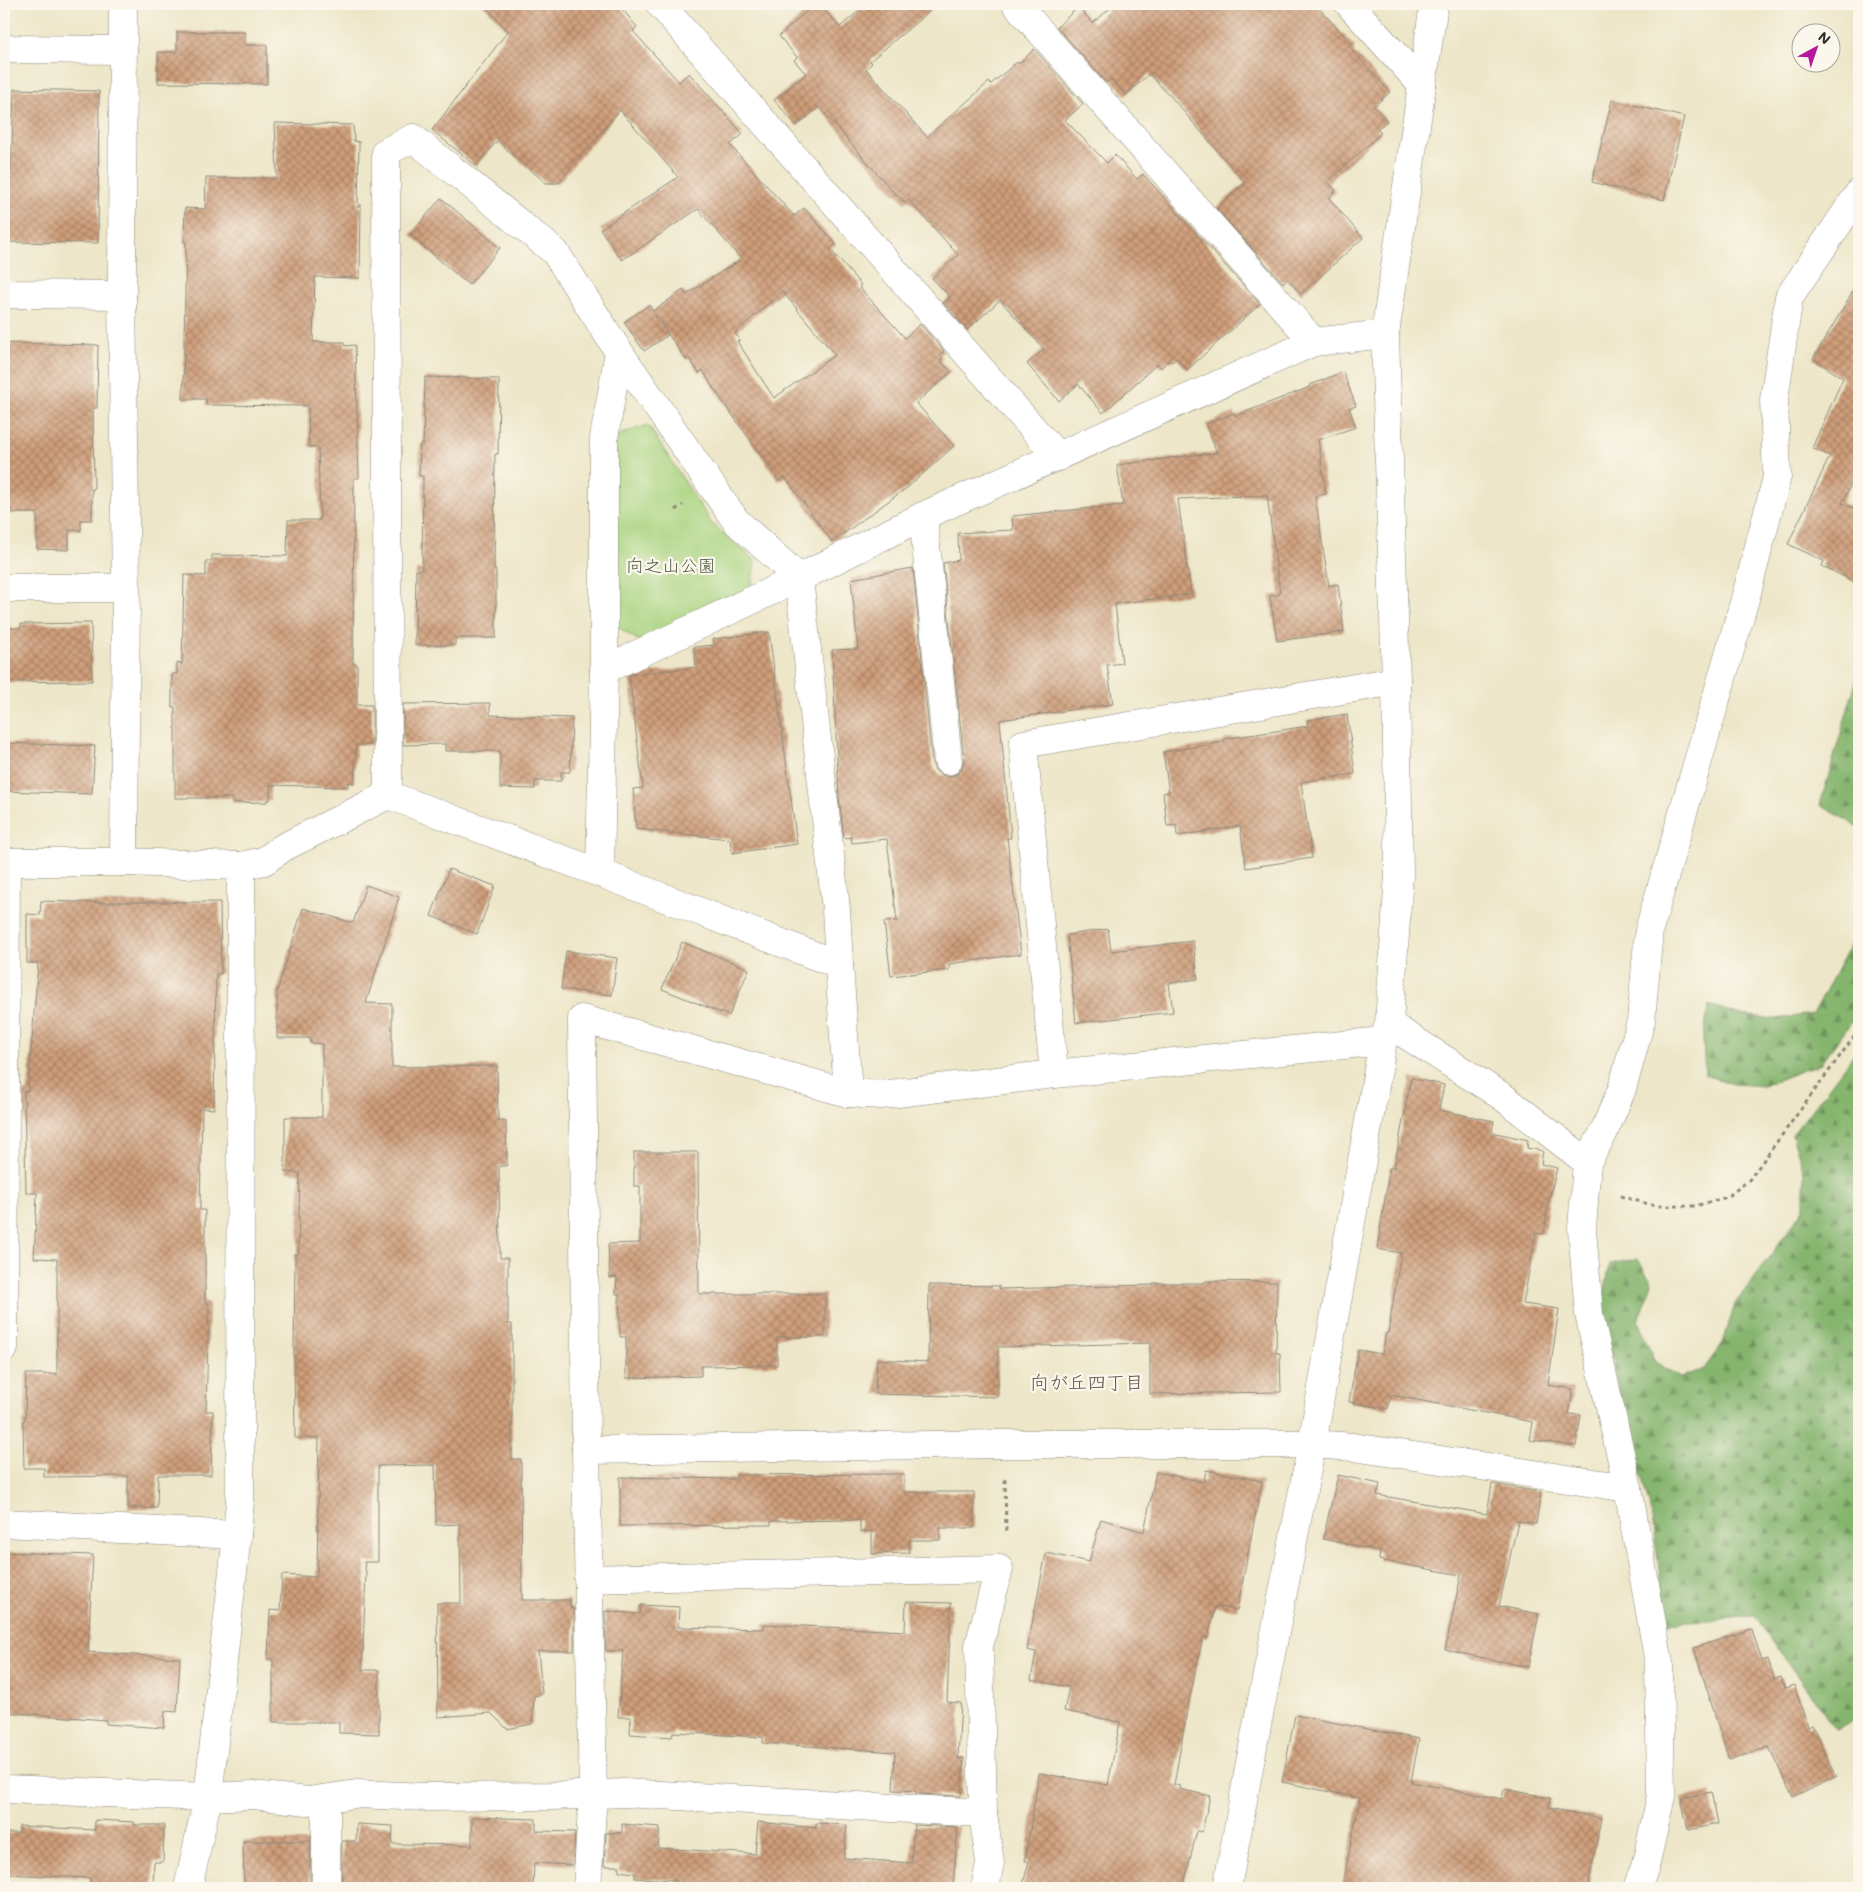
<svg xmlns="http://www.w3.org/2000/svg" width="1863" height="1892" viewBox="0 0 1863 1892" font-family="Mali,'Klee One',sans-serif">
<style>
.green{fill:#a9d37f;stroke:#6a7f55}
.forest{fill:url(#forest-firs);stroke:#58704c}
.building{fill:url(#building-cross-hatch);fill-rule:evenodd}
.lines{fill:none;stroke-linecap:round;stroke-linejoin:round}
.minor-casing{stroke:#8c887a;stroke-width:29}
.path{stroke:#8c887a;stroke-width:3;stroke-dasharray:4 4;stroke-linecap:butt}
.minor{stroke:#fff;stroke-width:28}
.labels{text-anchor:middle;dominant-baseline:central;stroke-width:4.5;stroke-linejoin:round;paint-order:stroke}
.park-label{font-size:18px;fill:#515d44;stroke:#fbf7ec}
.neighbourhood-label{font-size:19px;fill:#645347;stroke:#fbf7ec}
</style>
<defs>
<pattern id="forest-firs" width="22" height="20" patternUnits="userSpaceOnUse" patternTransform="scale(1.25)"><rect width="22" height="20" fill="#86b56e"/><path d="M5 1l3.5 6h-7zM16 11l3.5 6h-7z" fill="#6e935b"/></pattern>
<pattern id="building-cross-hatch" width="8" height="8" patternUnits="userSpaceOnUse" patternTransform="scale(1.25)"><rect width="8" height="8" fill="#cf9e7a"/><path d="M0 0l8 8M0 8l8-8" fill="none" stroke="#a88164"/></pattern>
</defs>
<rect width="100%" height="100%" fill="#fbf7ec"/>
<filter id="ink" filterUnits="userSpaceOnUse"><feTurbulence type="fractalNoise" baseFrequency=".02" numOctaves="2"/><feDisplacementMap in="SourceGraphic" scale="10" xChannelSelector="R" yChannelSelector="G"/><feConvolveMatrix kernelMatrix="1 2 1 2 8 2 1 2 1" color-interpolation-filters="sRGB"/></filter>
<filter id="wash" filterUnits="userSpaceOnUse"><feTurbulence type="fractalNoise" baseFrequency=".0096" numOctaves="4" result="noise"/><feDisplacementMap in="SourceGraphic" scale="20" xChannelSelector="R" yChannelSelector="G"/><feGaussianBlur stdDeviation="1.12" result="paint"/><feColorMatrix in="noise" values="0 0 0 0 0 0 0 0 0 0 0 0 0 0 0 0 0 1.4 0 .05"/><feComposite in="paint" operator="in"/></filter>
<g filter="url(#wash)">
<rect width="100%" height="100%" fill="#ede6c8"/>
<path class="green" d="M648 425 712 524 755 560 751 592 641 642 613 624V437Z"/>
<g class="forest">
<path d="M1859 671V827L1820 805Z"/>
<path d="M1859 929V1012L1821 1063 1763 1086 1734 1084 1705 1075 1703 1039 1709 1005 1741 1015 1775 1019 1813 1014Z"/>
<path d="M1859 1048V1716L1837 1731 1754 1616 1667 1624 1651 1511 1623 1410 1601 1310 1610 1264 1638 1259 1652 1283 1638 1321 1655 1362 1680 1377 1704 1369 1723 1343 1735 1304 1804 1209V1172L1792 1135Z"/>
</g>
<g id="blocks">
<g class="building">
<path d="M483 4H618L637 27 633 31 679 82 689 73 743 134 730 145 794 216 804 208 836 244 830 249 861 285 859 287 905 338 920 324 944 351 940 355 943 358 940 360 951 372 916 403 954 446 908 487 832 542 785 477 779 481 712 386 703 370 699 373 689 358 686 360 655 315 668 335 644 351 624 322 649 305 653 311 683 290 686 295 741 259 698 209 622 260 600 229 678 177 620 110 558 183H546L497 141 476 166 432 130 508 31ZM782 291 835 355 774 398 737 341 740 340 735 333Z"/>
<path d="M815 4H819L840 27 867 4H938L870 61 872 63 866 69 927 137 989 82 991 84 1017 62 1019 64 1034 49 1083 104 1065 120 1107 163 1115 155 1137 179 1143 174 1260 304 1187 370 1177 358 1172 362 1169 360 1161 368 1157 364 1103 413 1078 384 1059 401 1027 364 1044 349 1000 300 967 330 943 303 950 297 932 278 958 255 909 200 905 203 897 194 896 195 819 107 797 126 774 100 806 74 794 60 797 57 779 36Z"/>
<path d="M1115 4H1315L1355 47 1352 50 1390 92 1374 106 1387 121 1377 129 1381 133 1328 182 1336 191 1329 198 1363 238 1301 294 1287 279 1283 283 1216 208 1245 183 1173 99 1149 74 1126 95 1111 79 1107 83 1057 27 1078 7 1093 23Z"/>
<path d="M177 32H245V45H267V84L158 83V52H177Z"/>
<path d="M14 89 99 91 98 243 4 242V176H11Z"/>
<path d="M1612 100 1684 117 1664 200 1592 182Z"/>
<path d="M275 123 353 125 354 141 359 142 358 208 361 204 360 278 315 277 313 342H344L345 346 355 345 359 478H354L353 663 357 664V705H372V745H356L354 783 348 782V787L270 785V800H267V802L232 803V798H175V707H172V674H177V663L182 664 184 575 206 576V561H212V555L287 556 288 520H320L318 447H309L308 406 206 405V399H183L186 242H184L185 208 205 209 206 178H277Z"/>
<path d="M441 198 500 248 469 285 410 235Z"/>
<path d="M1859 281V470L1858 469 1842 503 1859 511V584L1822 566 1824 561 1788 544 1830 456 1812 448 1843 378 1813 359Z"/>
<path d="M4 343 98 345 97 408H93L94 489H92V520H81V530H69V550L37 549V513H4Z"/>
<path d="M1343 372 1356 406 1349 408 1356 427 1318 440 1326 494 1315 496 1329 586 1338 584 1344 632 1277 641 1270 596 1280 594 1267 495 1178 499 1191 594 1115 604 1122 663 1107 665 1113 704 1000 720 1011 838H1007L1021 954 949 964V970L891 976 884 922 897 921 887 839 852 843 851 837 844 838 839 797 832 650 858 649 851 579 913 568 932 763 935 770 941 775 949 777 957 774 962 768 964 759 943 563 959 560 958 533 1013 530 1012 516 1123 505 1117 465 1194 455 1217 453 1206 424 1234 413 1235 416 1310 387V385Z"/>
<path d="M425 377 499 379 498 454H495L494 570H496V638H455V645H415L416 570H422L423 476H419L420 444H423Z"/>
<path d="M91 623 92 681 4 682V628H21V624Z"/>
<path d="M769 632 797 844 732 853 730 839 636 829 633 789 643 788 629 675 696 667 694 647 714 645 713 639Z"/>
<path d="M490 703V715L572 718 570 772H561V781H535V789L500 788V751H445V744L403 745V704Z"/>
<path d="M1347 714 1355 774 1301 782 1312 858 1246 868 1240 826 1177 836 1176 825 1167 826 1163 793 1169 792 1163 752 1224 742V739L1308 726 1307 720Z"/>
<path d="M4 743 95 746 92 794 4 791Z"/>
<path d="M449 869 495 886 477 934 431 916Z"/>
<path d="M366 885 399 897 366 1003 392 1004V1067L497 1066 498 1121H506L507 1166H499L500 1258H508V1324H512V1459H521L522 1600H570V1608L574 1609V1651H538L542 1694 534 1696 532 1724 507 1729 491 1713 438 1717 437 1603H461L460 1524 436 1525 435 1465 378 1466V1562H364L366 1573 362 1670H379V1734L339 1733V1722H273V1659H268L270 1610 280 1611 282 1575 317 1577 319 1438H295L294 1355 295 1254H298L300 1173 285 1172V1117H322V1044L310 1043V1038H277V991L303 908 353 923Z"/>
<path d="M41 901 110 903V902H220L221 974H216L214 1109 202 1108 200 1210H205V1303H209L206 1411H213L211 1475H158L157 1508H128V1476L44 1477V1468H24L23 1420H25L26 1374H57V1259L34 1258 37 1193H26L24 1091H28L38 963H27V914L40 915Z"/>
<path d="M1108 929 1111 951 1193 941 1198 979 1169 983 1173 1012 1076 1023 1067 935Z"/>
<path d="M682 942 749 969 729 1016 662 989Z"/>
<path d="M566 951 617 958 612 995 561 989Z"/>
<path d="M1411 1078 1444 1085 1439 1110 1494 1121 1492 1132 1528 1140 1527 1148 1543 1151 1541 1164 1557 1168 1548 1204 1544 1234 1536 1233 1523 1304 1559 1309 1548 1385 1573 1389 1569 1414 1581 1415 1576 1446 1530 1440 1533 1422 1391 1395 1388 1409 1349 1402 1358 1350 1382 1354 1386 1333H1388L1401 1253 1377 1249 1390 1167 1394 1168Z"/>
<path d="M634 1152H698L699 1294H825V1337H777V1365L701 1366V1376L626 1378V1337H620L619 1294H616L617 1277 610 1278 608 1244 640 1243V1186H634Z"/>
<path d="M1205 1281 1277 1282 1276 1353H1280L1281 1392 1150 1394V1343L998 1347V1397L875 1394 877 1359 928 1362 929 1285 999 1286V1289L1153 1285V1283H1205Z"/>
<path d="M1206 1470 1262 1481 1237 1610 1215 1606 1208 1638 1203 1637 1188 1705 1174 1785 1180 1786 1179 1789 1210 1796 1202 1832 1197 1831 1183 1888H1022L1029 1861H1025L1039 1773 1108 1785 1120 1722 1064 1711 1069 1687 1031 1680 1036 1652 1027 1650 1046 1553 1089 1562 1101 1519 1144 1532 1156 1472 1204 1482Z"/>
<path d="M904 1474V1492H974V1528H940V1540H909V1553L872 1554V1531L860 1532V1520L771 1521V1525L620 1526V1477L736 1479V1475Z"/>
<path d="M1338 1475 1380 1484 1377 1495 1487 1514 1492 1484 1541 1492 1536 1524 1518 1521 1499 1606 1539 1614 1528 1667 1445 1650 1461 1575 1379 1560 1380 1551 1323 1539Z"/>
<path d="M4 1552 93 1555 88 1652 180 1658 177 1712 165 1711 164 1728 106 1724V1720L4 1712Z"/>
<path d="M906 1602 951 1603 947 1702 961 1703 958 1758H964L961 1796 916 1794V1791L893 1790 895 1752 763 1743V1737L673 1732 672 1737 630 1734 631 1717H618L623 1651H606L605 1611 640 1614 641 1605 679 1607 678 1627 764 1629V1624L905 1631Z"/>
<path d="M1752 1629 1762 1661 1768 1659 1774 1679 1781 1677 1785 1688 1794 1685 1808 1727 1812 1725 1837 1776 1793 1798 1769 1747 1729 1760 1694 1648Z"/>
<path d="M1295 1715 1419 1739 1411 1782 1502 1799 1504 1789 1550 1798 1548 1808 1601 1818 1588 1888H1342L1360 1798 1282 1782Z"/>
<path d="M1711 1792 1718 1824 1688 1830 1681 1798Z"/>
<path d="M472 1817 536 1819V1831L575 1832 573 1865 534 1863 533 1888H342V1841H356L357 1824 393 1826 392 1844 472 1845Z"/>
<path d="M95 1820 134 1822V1825H164L163 1862H154L153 1888H90V1878L4 1874V1833H19V1826L95 1830Z"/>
<path d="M758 1822 816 1828V1823L847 1825 844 1858 911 1863 914 1825 958 1827 953 1887 924 1885V1888H677V1880L635 1878V1873L619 1871 620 1866H604L606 1833H622V1824L660 1827 658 1848 755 1854Z"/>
<path d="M243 1841H310V1888H244Z"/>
</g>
</g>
</g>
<g filter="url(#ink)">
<use href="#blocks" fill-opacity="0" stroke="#8c887a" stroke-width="1"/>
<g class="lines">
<defs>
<g id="minor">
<path d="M123 4 122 295 126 588 124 862"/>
<path d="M660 4 1058 457"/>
<path d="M1016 4 1314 342"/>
<path d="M1349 4 1422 85"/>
<path d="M4 49 123 50"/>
<path d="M4 294 122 295"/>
<path d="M923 516 948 761"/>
<path d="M4 588H126"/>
<path d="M604 670 799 578 923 516 1314 342 1385 334"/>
<path d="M388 795 386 152 413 138 555 252 619 352 736 521 799 578 836 909 839 965"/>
<path d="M4 862H124L241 866 240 1500 237 1535 208 1797 188 1888"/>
<path d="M241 866 264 861 284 847 388 795 600 873 839 965 848 1093 881 1095 1054 1074 1383 1041"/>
<path d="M600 873 604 670V438L619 352"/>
<path d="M1389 1024 1503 1097 1587 1162 1582 1229 1589 1314 1628 1488 1659 1663 1661 1796 1645 1867 1637 1888"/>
<path d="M1054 1074 1023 744 1396 681"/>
<path d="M1587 1162 1603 1134 1622 1089 1641 1021 1649 930 1747 592 1777 477 1774 400 1789 297 1859 193"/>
<path d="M4 1348 6 862"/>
<path d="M586 1450 1003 1444H1312L1353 1447 1628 1488"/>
<path d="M4 1523 237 1535"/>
<path d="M588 1579 999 1569 979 1646 983 1813 990 1863 985 1888"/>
<path d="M4 1789 208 1797 253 1795 308 1801 356 1794 427 1797 553 1796 624 1793 983 1813"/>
<path d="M326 1799V1888"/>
<path d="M587 1888 593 1793 586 1450 582 1019 848 1093"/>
<path d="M1227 1888 1254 1741 1312 1444 1383 1041 1389 1024 1399 874 1396 681 1385 334 1434 4"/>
</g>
</defs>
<use href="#minor" class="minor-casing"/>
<g class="path">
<path d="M675 510 683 505"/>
<path d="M1620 1196 1655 1206H1695L1727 1197 1749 1180 1859 1030"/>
<path d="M1005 1479 1006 1535"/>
</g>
<use href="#minor" class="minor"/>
</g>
</g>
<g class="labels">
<g class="park-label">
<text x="671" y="565">向之山公園</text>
</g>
<g class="neighbourhood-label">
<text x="1087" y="1381">向が丘四丁目</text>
</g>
</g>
<rect width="1863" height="1892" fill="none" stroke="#fbf7ec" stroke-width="20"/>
<g transform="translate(1816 48) rotate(40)"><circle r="24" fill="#fbf7ec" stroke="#a8a59f"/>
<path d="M0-4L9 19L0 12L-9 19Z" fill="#b5179e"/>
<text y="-8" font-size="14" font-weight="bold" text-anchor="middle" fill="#2b2b2b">N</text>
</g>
</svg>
